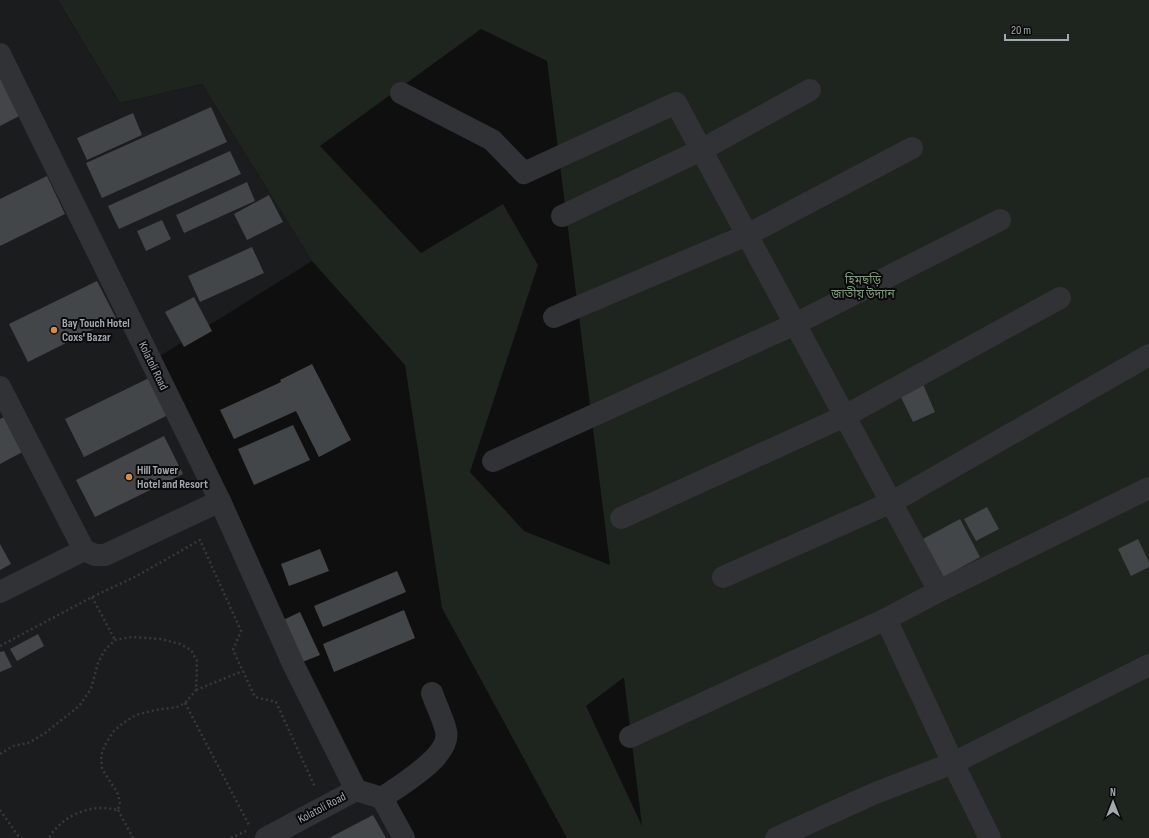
<svg xmlns="http://www.w3.org/2000/svg" width="1149" height="838" viewBox="0 0 1149 838" font-family="'Sofia Sans Condensed','Noto Sans Bengali',sans-serif">
<style>
.built{fill:#1b1c1d}
.green{fill:#1e241e;fill-rule:evenodd}
.building{fill:#434648}
.lines{fill:none;stroke-linecap:round;stroke-linejoin:round}
.path{stroke:#37393b;stroke-width:2.5;stroke-dasharray:2 3;stroke-linecap:butt}
.minor{stroke:#313235;stroke-width:22}
.poi-dot{fill:#d88c3f;stroke:#0a0a0b;stroke-width:1.5}
.labels{text-anchor:middle;dominant-baseline:central;stroke-width:4;stroke-linejoin:round;paint-order:stroke}
.park-label{font-size:12px;fill:#7e987b;stroke:#0a0a0b}
.poi-label{font-size:12px;font-weight:bold;fill:#a2a8af;stroke:#0a0a0b;text-anchor:start}
.street-label{font-size:12px;fill:#a2a8af;stroke:#0a0a0b}
</style>
<rect width="100%" height="100%" fill="#0f0f10"/>
<path class="built" d="M0 0H58L120 103 202 84 312 261 152 361 347 776 414 838H0Z"/>
<path class="green" d="M58 0H1149V838H567L442 608 405 365 312 261 202 84 120 103ZM481 29 547 61 610 565 524 531 470 472 538 265 503 204 421 253 320 146ZM623 678H624L642 826 586 706Z"/>
<g class="building">
<path d="M0 72 27 112 0 126Z"/>
<path d="M211 107 227 142 102 198 86 163Z"/>
<path d="M133 113 142 135 87 160 77 138Z"/>
<path d="M230 151 241 174 119 229 108 206Z"/>
<path d="M47 176 65 214 0 246V199Z"/>
<path d="M247 182 255 201 184 233 176 215Z"/>
<path d="M269 195 283 222 247 240 234 214Z"/>
<path d="M162 220 171 239 146 251 137 231Z"/>
<path d="M252 247 264 273 200 302 188 276Z"/>
<path d="M97 281 116 318 28 362 9 324Z"/>
<path d="M194 297 212 331 184 347 165 312Z"/>
<path d="M312 364 351 440 319 457 296 411 234 439 220 410 281 382 280 380Z"/>
<path d="M153 376 172 413 84 457 65 419Z"/>
<path d="M922 382 935 412 913 422 899 393Z"/>
<path d="M10 414 28 449 0 464V419Z"/>
<path d="M293 425 310 460 254 485 238 449Z"/>
<path d="M164 436 183 474 95 517 76 480Z"/>
<path d="M987 507 999 529 976 541 964 519Z"/>
<path d="M960 519 980 557 942 578 921 540Z"/>
<path d="M1138 539 1149 562V567L1131 576 1118 549Z"/>
<path d="M0 544 11 564 0 570Z"/>
<path d="M320 549 329 571 289 586 281 564Z"/>
<path d="M397 571 406 592 323 627 314 606Z"/>
<path d="M404 610 415 638 334 672 323 644Z"/>
<path d="M300 612 320 655 300 663 281 621Z"/>
<path d="M38 634 44 646 17 661 10 649Z"/>
<path d="M4 651 12 667 0 672V652Z"/>
<path d="M373 815 386 838H329Z"/>
</g>
<g class="lines">
<g class="path">
<path d="M92 597 115 640"/>
<path d="M0 646 92 597 135 577 200 540 241 631 233 650 255 697 276 702 315 787"/>
<path d="M196 690 243 671"/>
<path d="M185 703 249 825"/>
<path d="M0 754 13 746 28 743 44 734 79 706 91 689 98 663 104 651 115 640 132 637 161 639 180 644 191 650 197 661 196 690 185 703 177 707 155 710 136 715 123 723 113 732 105 745 101 756 102 769 117 792 120 802 118 810C112 809 107 808 102 808 81 808 59 820 49 838"/>
<path d="M0 810 19 837 22 838"/>
<path d="M118 810 133 838"/>
<path d="M231 838 246 831"/>
</g>
<g class="minor">
<path d="M0 54 220 501 294 666 356 790"/>
<path d="M401 93 492 140 524 173 676 103 939 591"/>
<path d="M562 216 701 150 810 90"/>
<path d="M554 317 747 235 912 148"/>
<path d="M0 387 84 550 95 555H105L220 501"/>
<path d="M493 461 795 324 1000 220"/>
<path d="M621 518 845 416 1060 298"/>
<path d="M723 577 892 502 1149 355"/>
<path d="M0 592 84 550"/>
<path d="M886 619 953 763 990 838"/>
<path d="M630 737 886 619 939 591 1149 488"/>
<path d="M382 798C400 785 452 756 446 731 443 718 436 705 432 693"/>
<path d="M266 838 356 790 382 798 404 838"/>
<path d="M776 838 873 794 953 763 1149 665"/>
</g>
</g>
<g class="poi-dot">
<circle cx="54" cy="330" r="4"/>
<circle cx="129" cy="477" r="4"/>
</g>
<g class="labels">
<g class="park-label">
<text x="863" y="280">হিমছড়ি<tspan x="863" dy="14">জাতীয় উদ্যান</tspan></text>
</g>
<g class="poi-label">
<text x="62" y="323">Bay Touch Hotel<tspan x="62" dy="14">Coxs' Bazar</tspan></text>
<text x="137" y="470">Hill Tower<tspan x="137" dy="14">Hotel and Resort</tspan></text>
</g>
<g class="street-label">
<text transform="translate(153 366) rotate(64)">Kolatoli Road</text>
<text transform="translate(322 808) rotate(-28)">Kolatoli Road</text>
</g>
</g>
<g transform="translate(1113 802)" stroke="#0a0a0b" stroke-width="3" paint-order="stroke">
<path d="M0-3L7 15L0 10L-7 15Z" fill="#a2a8af"/>
<text y="-6" font-size="11" font-weight="bold" text-anchor="middle" fill="#a2a8af">N</text>
</g>
<path d="M1005 34v6h63v-6" fill="none" stroke="#a2a8af" stroke-width="2"/>
<text x="1011" y="34" font-size="12" fill="#a2a8af" stroke="#0a0a0b" stroke-width="3" paint-order="stroke">20 m</text>
</svg>
